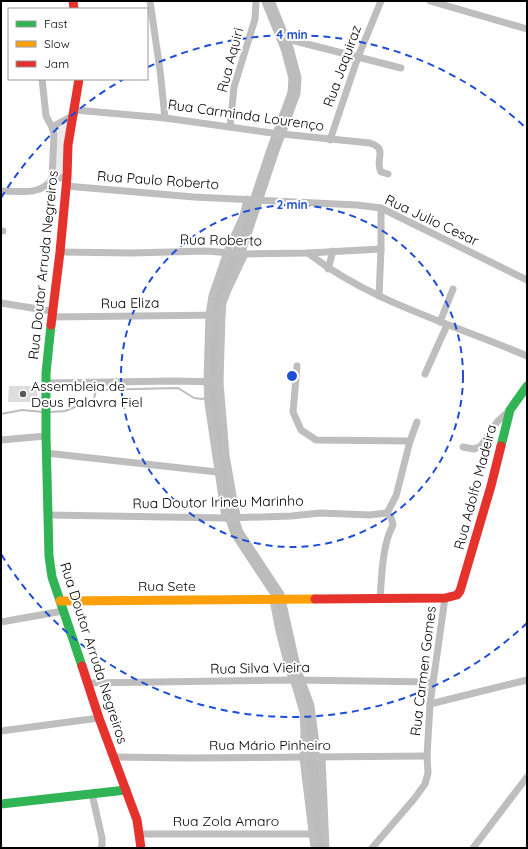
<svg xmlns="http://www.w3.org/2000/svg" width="528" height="849" viewBox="0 0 528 849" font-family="Quicksand,sans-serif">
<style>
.green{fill:#eaeaea}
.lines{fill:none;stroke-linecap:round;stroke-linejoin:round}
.stream{stroke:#bcbcbc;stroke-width:2}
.river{stroke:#bcbcbc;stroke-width:13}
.building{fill:#ddd}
.street{stroke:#bebebe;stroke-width:7}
.fast{stroke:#30b455;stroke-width:9}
.slow{stroke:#ff9f0a;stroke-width:9}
.jam{stroke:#e5322d;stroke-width:9}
.ring{fill:none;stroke:#1d4ed8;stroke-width:2;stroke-dasharray:7 5}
.poi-dot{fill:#595959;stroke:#fff;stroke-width:1.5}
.labels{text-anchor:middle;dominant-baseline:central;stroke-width:4;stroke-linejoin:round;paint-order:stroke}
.street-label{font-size:14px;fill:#000;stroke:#fff}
.poi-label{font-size:14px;fill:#000;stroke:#fff;text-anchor:start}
.centre{fill:#1d4ed8;stroke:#fff;stroke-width:2}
.ring-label{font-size:12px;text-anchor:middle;font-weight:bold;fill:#1d4ed8;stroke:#fff;stroke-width:4;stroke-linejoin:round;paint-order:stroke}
</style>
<rect width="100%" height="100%" fill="#fff"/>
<path class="green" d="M67 124 62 174 55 177 58 128Z"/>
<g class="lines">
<g class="stream">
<path d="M50 412 65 411 94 399 96 390 178 388 194 398 202 399 206 398"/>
<path d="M1 414 22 410 43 412"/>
</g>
<path class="river" d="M268 1 287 48 295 78 294 93 273 150 240 249 215 299 214 374 215 400 228 507 237 533 278 595 295 671 308 706 313 744V773L315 791 318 848"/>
</g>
<path class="building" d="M9 386H36L38 398 35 402H8Z"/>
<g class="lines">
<g class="street">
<path d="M150 1 160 70 165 118"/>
<path d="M430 1 527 29"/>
<path d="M295 41 401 68"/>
<path d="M42 79 46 116 52 127 54 134 52 179 67 177"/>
<path d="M75 110 165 118 272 133 370 143C389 149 374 160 381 172L388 174"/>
<path d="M52 127 74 115"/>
<path d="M230 127 234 87 255 19 256 1"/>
<path d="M330 140 358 57 381 1"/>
<path d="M66 186 194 197 357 205 381 208 527 280"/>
<path d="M1 191C19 191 41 196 52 179"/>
<path d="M1 231H3"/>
<path d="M60 252 132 253 206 251 245 254 308 253 381 249"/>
<path d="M308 253C372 303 453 324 527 356"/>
<path d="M328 269 333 251"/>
<path d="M379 296 381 249V208"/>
<path d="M1 303 51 311"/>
<path d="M51 317 222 315"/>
<path d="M440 322 453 289"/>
<path d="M297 366 293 412 301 430 316 440 410 441"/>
<path d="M425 374 447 325"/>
<path d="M46 383 175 381 220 382"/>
<path d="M1 440 46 436"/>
<path d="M463 447 474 449 481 446 498 421 510 410"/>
<path d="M46 453 217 472"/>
<path d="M48 515 226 518 291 516 320 513 370 515 387 513"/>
<path d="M225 518 208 403 207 381 209 314 212 296 227 252 243 216 247 199"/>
<path d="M238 518 235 507 226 455 220 382 222 315 223 303 228 290 245 254"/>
<path d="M380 598C382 575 382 545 393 525L391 517 387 513 396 496 410 441 417 422"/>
<path d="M273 600 279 631 290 673 295 685 303 712 304 732 303 758 314 848"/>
<path d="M1 622 63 611"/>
<path d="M88 683 294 680 432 682"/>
<path d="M430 704 527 680"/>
<path d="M1 731 99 718"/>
<path d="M113 757 188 758 427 756"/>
<path d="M322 757 326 848"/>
<path d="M92 794 102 838V845L101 848"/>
<path d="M140 834H312"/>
<path d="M372 848 414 799 425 784 428 773 427 756 430 704 445 598"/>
<path d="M473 848 527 777"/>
</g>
<g class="fast">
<path d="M51 325 46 373V436L49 556 52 577 82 666"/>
<path d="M501 446 510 410 527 386"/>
<path d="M1 804 126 790"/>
</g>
<path class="slow" d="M60 601 315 599"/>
<g class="jam">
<path d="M73 1 74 9"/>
<path d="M51 325 60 252 67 177 68 145 79 79"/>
<path d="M315 599 445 598 457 595 460 591 491 486 501 446"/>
<path d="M82 666 99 718 137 820 141 848"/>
</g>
</g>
<g class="ring">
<circle cx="292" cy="376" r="171"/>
<path d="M527 623A341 341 0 0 1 1 554M1 198A341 341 0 0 1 124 79M148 67A341 341 0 0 1 527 129"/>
</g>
<circle class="poi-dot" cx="23" cy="394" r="4"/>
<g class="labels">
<g class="street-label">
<text transform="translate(230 60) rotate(-75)">Rua Aquiri</text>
<text transform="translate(342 66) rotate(-70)">Rua Jaquiraz</text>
<text transform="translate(246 115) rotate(8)">Rua Carminda Lourenço</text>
<text transform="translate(158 180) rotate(4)">Rua Paulo Roberto</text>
<text transform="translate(432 220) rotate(25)">Rua Julio Cesar</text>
<text transform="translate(221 240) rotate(1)">Rua Roberto</text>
<text transform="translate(43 265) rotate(-84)">Rua Doutor Arruda Negreiros</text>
<text transform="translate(130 303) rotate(-1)">Rua Eliza</text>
<text transform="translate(475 487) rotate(-75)">Rua Adolfo Madeira</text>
<text transform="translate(218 502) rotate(-1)">Rua Doutor Irineu Marinho</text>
<text x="167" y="586">Rua Sete</text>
<text transform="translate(94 653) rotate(72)">Rua Doutor Arruda Negreiros</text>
<text transform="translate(260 668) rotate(-1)">Rua Silva Vieira</text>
<text transform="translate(423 671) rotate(-83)">Rua Carmen Gomes</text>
<text x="270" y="745">Rua Mário Pinheiro</text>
<text x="226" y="821">Rua Zola Amaro</text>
</g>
<g class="poi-label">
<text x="31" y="386">Assembleia de<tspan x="31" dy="16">Deus Palavra Fiel</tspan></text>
</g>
</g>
<circle cx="292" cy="376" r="6" class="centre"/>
<g class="ring-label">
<text x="292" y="39">4 min</text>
<text x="292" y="209">2 min</text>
</g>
<rect width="528" height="849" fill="none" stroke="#000000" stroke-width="4"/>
<rect x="8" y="8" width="140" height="72" fill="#ffffff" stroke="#999999"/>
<rect x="16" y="21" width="20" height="6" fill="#30b455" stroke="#999999"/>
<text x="44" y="28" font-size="12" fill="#000000">Fast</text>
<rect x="16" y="41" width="20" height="6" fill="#ff9f0a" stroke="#999999"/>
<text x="44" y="48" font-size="12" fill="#000000">Slow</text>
<rect x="16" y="61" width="20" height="6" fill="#e5322d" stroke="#999999"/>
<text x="44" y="68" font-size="12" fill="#000000">Jam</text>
</svg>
